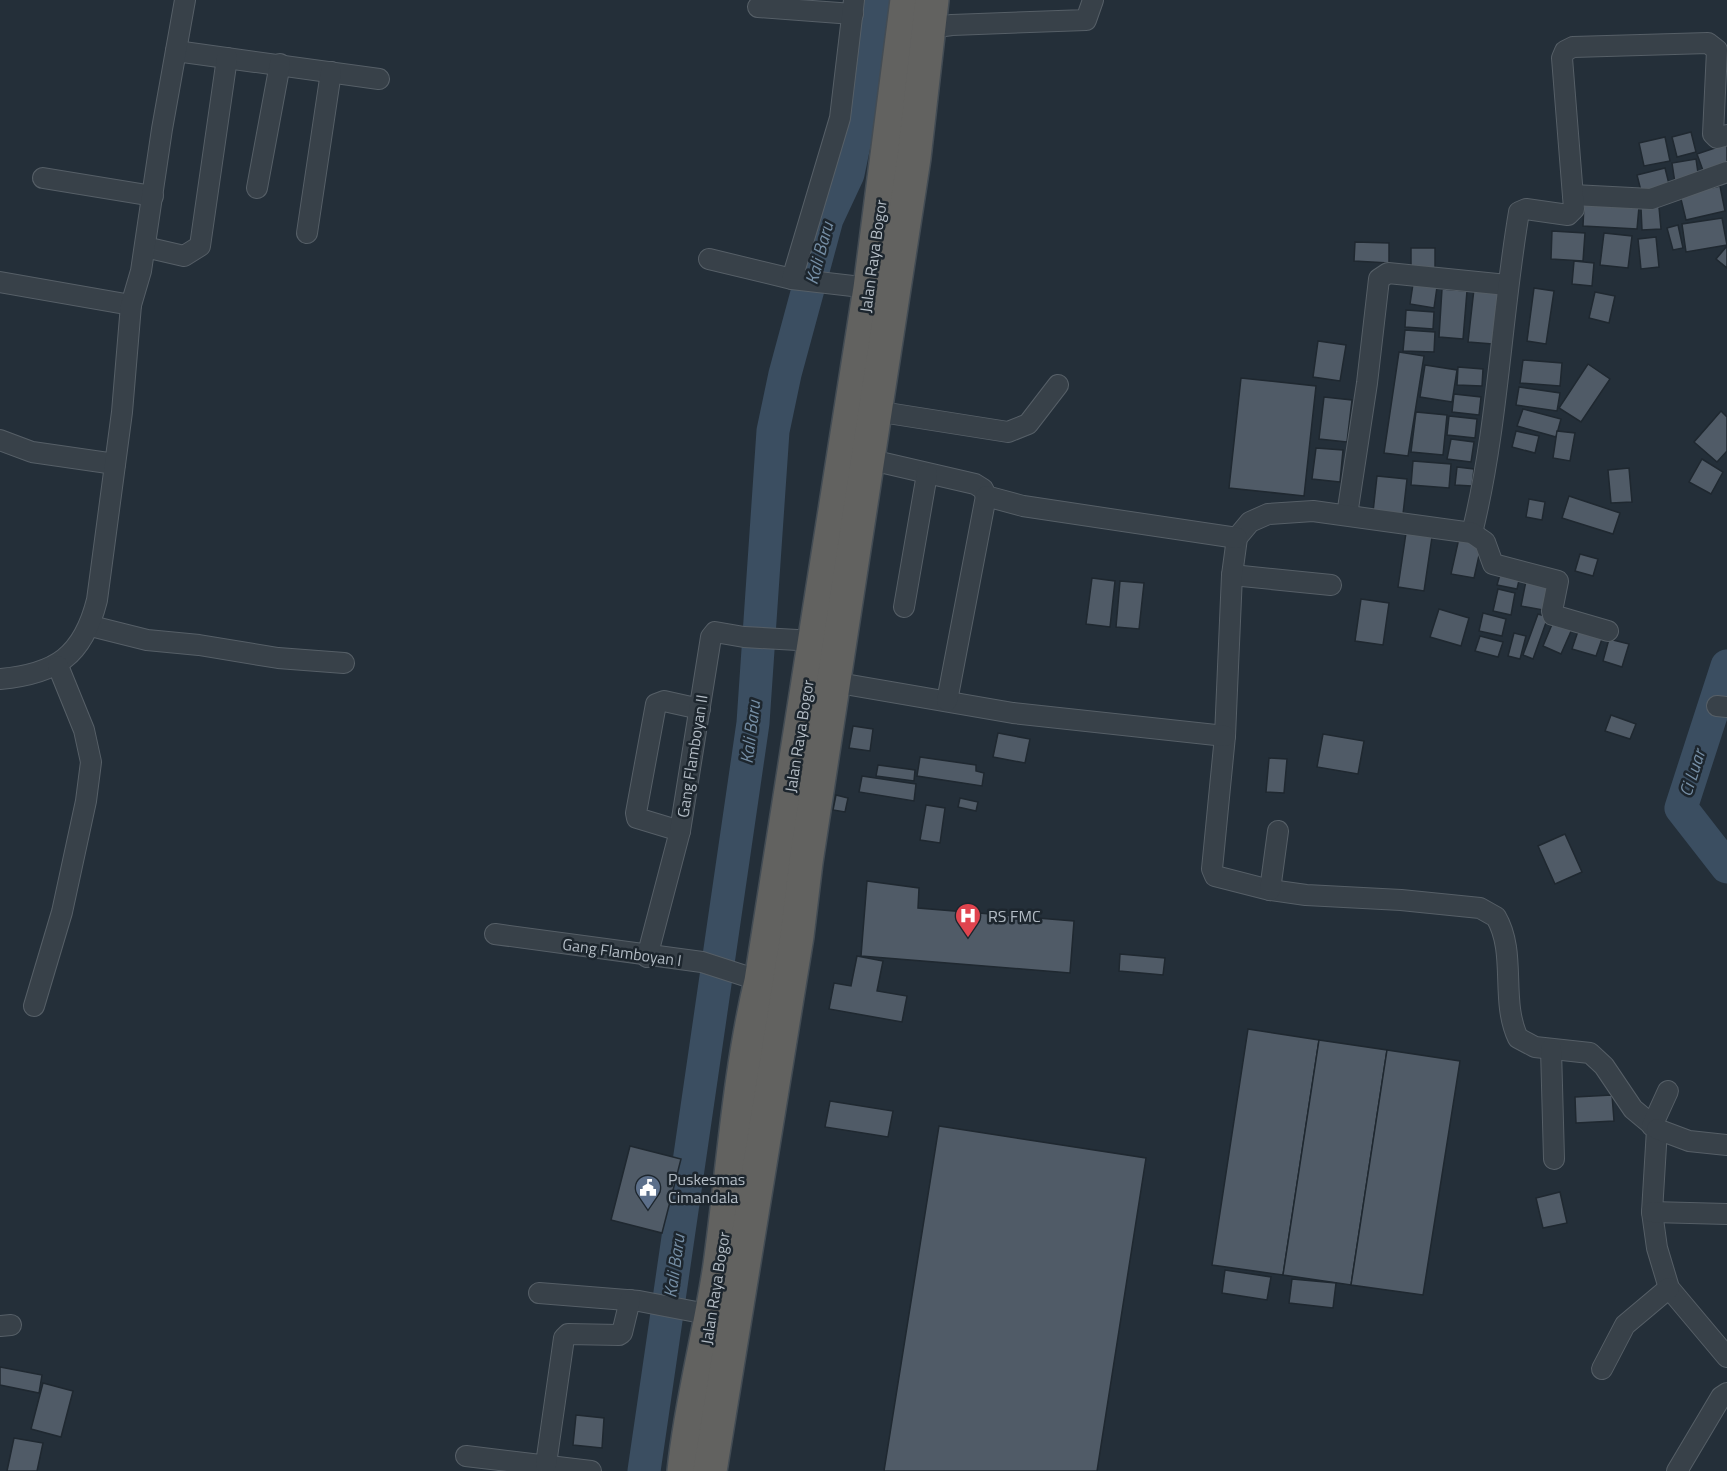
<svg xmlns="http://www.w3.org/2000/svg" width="1727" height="1471" viewBox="0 0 1727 1471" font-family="'Titillium Web',sans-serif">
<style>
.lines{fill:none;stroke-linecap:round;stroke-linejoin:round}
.river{stroke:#3b4e61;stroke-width:33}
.building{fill:#505b67;stroke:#1f2830;stroke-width:1.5}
.minor-casing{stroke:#565f67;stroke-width:22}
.trunk-casing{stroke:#434c54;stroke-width:36}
.minor{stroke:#384149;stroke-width:20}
.trunk{stroke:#626260;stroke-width:33}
.labels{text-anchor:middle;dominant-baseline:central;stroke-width:5;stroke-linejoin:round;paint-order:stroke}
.street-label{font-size:16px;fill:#b3bcc5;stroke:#1d262e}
.poi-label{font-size:16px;fill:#b3bcc5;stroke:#1d262e;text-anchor:start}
.water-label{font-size:18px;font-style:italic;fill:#768fa6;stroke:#1d262e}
</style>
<rect width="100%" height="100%" fill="#242f39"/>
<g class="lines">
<g class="river">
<path d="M1727 666 1681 808 1727 867"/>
<path d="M644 1471 753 723 773 431 785 374 827 219 848 174 870 67 876 0"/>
</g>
</g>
<g class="building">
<path d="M1691 132 1696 152 1677 157 1672 137Z"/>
<path d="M1665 137 1670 161 1644 166 1639 143Z"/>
<path d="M1727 144V169L1705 176 1697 154Z"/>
<path d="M1696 159 1699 180 1675 183 1672 163Z"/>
<path d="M1665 168 1670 188 1642 195 1637 175Z"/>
<path d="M1720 186 1725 211 1686 220 1680 195Z"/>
<path d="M1584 203 1639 207 1637 229 1583 226Z"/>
<path d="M1659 207 1661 229 1642 230 1641 208Z"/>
<path d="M1722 218 1727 245 1686 252 1682 224Z"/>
<path d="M1678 225 1683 248 1673 250 1667 228Z"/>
<path d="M1552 231 1585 233 1583 261 1551 259Z"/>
<path d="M1604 233 1632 236 1628 268 1600 265Z"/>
<path d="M1656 237 1659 267 1641 269 1638 239Z"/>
<path d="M1355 242 1389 243V263L1354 261Z"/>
<path d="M1727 246V268L1716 259Z"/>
<rect x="1411" y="248" width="24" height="26"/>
<path d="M1574 261 1594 263 1592 286 1572 284Z"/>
<path d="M1413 284 1437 287 1434 308 1410 304Z"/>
<path d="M1534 288 1554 291 1546 344 1527 341Z"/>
<path d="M1442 289 1467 291 1463 339 1439 337Z"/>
<path d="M1474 289 1499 291 1493 344 1468 342Z"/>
<path d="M1595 292 1615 296 1609 323 1589 318Z"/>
<path d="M1406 310 1434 312 1433 329 1405 327Z"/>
<path d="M1405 330 1435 332 1434 352 1403 351Z"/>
<path d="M1318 341 1346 345 1340 381 1313 377Z"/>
<path d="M1399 352 1424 356 1408 456 1384 453Z"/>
<path d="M1523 360 1562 363 1560 386 1520 383Z"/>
<path d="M1588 364 1610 379 1581 422 1559 408Z"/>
<path d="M1425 365 1457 370 1452 402 1420 397Z"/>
<path d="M1458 367 1483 369 1482 386 1457 385Z"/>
<path d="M1241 378 1316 386 1304 496 1229 488Z"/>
<path d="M1519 387 1560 393 1557 411 1516 405Z"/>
<path d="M1454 394 1481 397 1479 415 1452 412Z"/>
<path d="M1324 397 1352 400 1347 442 1319 439Z"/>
<path d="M1523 409 1561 419 1556 437 1517 426Z"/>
<path d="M1721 411 1727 417V451L1717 462 1694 442Z"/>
<path d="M1416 412 1447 415 1443 455 1411 452Z"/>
<path d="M1449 416 1477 419 1475 438 1447 435Z"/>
<path d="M1516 431 1539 436 1535 453 1512 447Z"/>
<path d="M1557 431 1575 433 1570 461 1553 458Z"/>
<path d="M1451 439 1474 442 1471 462 1447 459Z"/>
<path d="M1316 448 1343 450 1340 482 1312 479Z"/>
<path d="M1702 459 1723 472 1711 494 1689 482Z"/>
<path d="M1413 461 1451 464 1449 488 1411 485Z"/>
<path d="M1457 467 1474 469 1472 486 1455 485Z"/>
<path d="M1629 468 1632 502 1611 503 1608 470Z"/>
<path d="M1377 476 1407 479 1403 514 1373 512Z"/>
<path d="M1569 496 1620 513 1613 534 1562 518Z"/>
<path d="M1529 499 1545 502 1542 520 1526 517Z"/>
<path d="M1406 533 1432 537 1424 591 1398 587Z"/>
<path d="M1459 538 1482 542 1474 578 1451 574Z"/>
<path d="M1580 554 1598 559 1593 576 1575 571Z"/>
<path d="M1501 571 1520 576 1517 589 1497 585Z"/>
<path d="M1092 578 1115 581 1110 627 1086 624Z"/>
<path d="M1120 581 1144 583 1139 629 1116 627Z"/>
<path d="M1526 581 1548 585 1543 610 1521 606Z"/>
<path d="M1498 589 1515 593 1511 615 1493 611Z"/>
<path d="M1361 599 1389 603 1383 645 1355 641Z"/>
<path d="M1439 609 1469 618 1461 646 1430 637Z"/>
<path d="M1483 613 1506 619 1502 636 1479 631Z"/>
<path d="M1538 614 1548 617 1533 659 1523 655Z"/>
<path d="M1553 622 1572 629 1561 654 1543 646Z"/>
<path d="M1578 631 1602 639 1596 656 1572 649Z"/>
<path d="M1514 633 1526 636 1520 659 1508 656Z"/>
<path d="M1480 636 1503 642 1498 657 1475 651Z"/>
<path d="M1609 639 1629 644 1622 667 1603 661Z"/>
<path d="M1611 715 1636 724 1630 739 1605 731Z"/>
<path d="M853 726 873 729 870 751 849 748Z"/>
<path d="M998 733 1030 739 1025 763 993 757Z"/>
<path d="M1323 734 1364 741 1358 774 1317 767Z"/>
<path d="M920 757 976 765V771L984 773 982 786 917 776Z"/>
<path d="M1269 758 1287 759 1284 793 1266 792Z"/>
<path d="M878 765 915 770 914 781 876 776Z"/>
<path d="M862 776 916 784 914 801 859 792Z"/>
<path d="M836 795 848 798 845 812 833 810Z"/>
<path d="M960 798 978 802 976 811 958 807Z"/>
<path d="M926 805 945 808 940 843 920 840Z"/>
<path d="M1565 834 1582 872 1555 884 1538 846Z"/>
<path d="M867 881 919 888 918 908 1074 921 1070 973 861 956Z"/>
<path d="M1120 954 1165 958 1163 975 1119 971Z"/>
<path d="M857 956 883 961 877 991 907 996 902 1022 829 1009 834 983 851 986Z"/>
<path d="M1248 1029 1319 1040 1283 1275 1212 1265Z"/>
<path d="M1319 1040 1387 1050 1351 1285 1283 1275Z"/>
<path d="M1387 1050 1460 1061 1423 1295 1351 1285Z"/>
<path d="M1612 1095 1614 1121 1576 1123 1575 1097Z"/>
<path d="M830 1101 893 1111 888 1137 825 1127Z"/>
<path d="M939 1126 1146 1158 1097 1471H884Z"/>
<path d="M630 1146 681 1159 662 1233 611 1220Z"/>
<path d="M1560 1192 1567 1223 1543 1228 1536 1198Z"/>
<path d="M1225 1270 1271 1277 1267 1300 1222 1293Z"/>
<path d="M1292 1279 1336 1283 1333 1308 1289 1303Z"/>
<path d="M0 1367 42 1375 39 1393 0 1385Z"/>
<path d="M43 1383 73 1391 61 1437 31 1429Z"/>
<path d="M576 1415 604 1418 602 1448 573 1445Z"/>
<path d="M14 1438 43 1443 37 1471H7Z"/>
</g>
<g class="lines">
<defs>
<g id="minor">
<path d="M758 7 853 14"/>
<path d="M929 28 952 25 1086 20 1093 0"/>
<path d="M176 51 379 79"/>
<path d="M43 178 153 196"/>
<path d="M257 188 280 64"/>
<path d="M1573 195 1651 199 1727 172"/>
<path d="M307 233 331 72"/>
<path d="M145 247 184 256 200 246 227 58"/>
<path d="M709 259 792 279 870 288"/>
<path d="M792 279 840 118 854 0"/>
<path d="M0 282 131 305"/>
<path d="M875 411 1008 432 1028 424 1058 385"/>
<path d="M0 440 32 452 115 464"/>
<path d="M867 459 975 484 983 489 986 496"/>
<path d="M1347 515 1367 383 1379 279 1388 273 1507 285"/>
<path d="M1472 533C1498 428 1501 318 1519 212L1526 209 1568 215 1574 209 1562 58 1565 51 1573 47 1708 43 1717 50 1713 134 1717 138 1727 135"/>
<path d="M1232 575 1331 585"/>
<path d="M904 607 927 474"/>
<path d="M91 626 147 640 199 645 278 658 344 663"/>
<path d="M1608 631 1553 615 1552 611 1558 581 1493 564 1485 542 1472 533 1313 511 1268 514 1250 522 1240 534 1237 538 1232 575 1225 736 1212 869 1215 876 1270 890 1306 895 1401 900 1480 908 1496 917C1517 953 1500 1000 1518 1038L1535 1047 1590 1053 1604 1066 1633 1109 1657 1129 1652 1212 1657 1248 1669 1288 1727 1357"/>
<path d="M0 679C56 674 83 656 97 600L122 412 131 305 141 271 162 129 185 0"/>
<path d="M833 682 1013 713 1225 736"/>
<path d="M947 701 986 496 1023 506 1237 538"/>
<path d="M1717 706 1727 707"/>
<path d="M680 831 637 818 636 813 656 704 664 701 700 709"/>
<path d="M1270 890 1278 831"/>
<path d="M495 934 702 962 761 981"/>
<path d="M647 957 680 831 711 637 715 632 744 637 815 641"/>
<path d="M34 1006 62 912 86 801 91 762 84 730 58 666"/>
<path d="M1551 1049 1554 1159"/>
<path d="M1652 1126 1668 1091"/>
<path d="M1657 1129 1689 1141 1727 1145"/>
<path d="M1652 1212 1727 1214"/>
<path d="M539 1293 639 1301 712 1315"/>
<path d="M0 1326 11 1325"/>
<path d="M1602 1369 1625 1325 1669 1288"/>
<path d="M466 1456 591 1471"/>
<path d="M546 1464 564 1338 568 1334 619 1335 622 1333 630 1300"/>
<path d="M1677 1471 1721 1397 1727 1393"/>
</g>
<g id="trunk">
<path d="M684 1471C691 1401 710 1334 720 1265 733 1171 739 1074 761 981L870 288 907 0"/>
<path d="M710 1471 797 936 806 862 914 158 932 0"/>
</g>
</defs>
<use href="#minor" class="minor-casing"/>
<use href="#trunk" class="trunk-casing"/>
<use href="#minor" class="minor"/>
<use href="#trunk" class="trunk"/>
</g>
<defs>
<symbol id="hospital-pin" viewBox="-11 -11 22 30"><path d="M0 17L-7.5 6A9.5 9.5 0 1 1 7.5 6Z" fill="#e0444e" stroke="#1d262e"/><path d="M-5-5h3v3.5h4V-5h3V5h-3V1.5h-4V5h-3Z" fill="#fff"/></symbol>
<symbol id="civic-pin" viewBox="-11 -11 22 30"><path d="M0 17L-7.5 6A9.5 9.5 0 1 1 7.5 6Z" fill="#5c6f8a" stroke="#1d262e"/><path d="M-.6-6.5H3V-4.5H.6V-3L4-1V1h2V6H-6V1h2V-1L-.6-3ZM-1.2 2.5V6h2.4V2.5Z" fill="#fff"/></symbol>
</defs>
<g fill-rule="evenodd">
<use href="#hospital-pin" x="953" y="901" width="30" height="40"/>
<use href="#civic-pin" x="633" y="1173" width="30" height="40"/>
</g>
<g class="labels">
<g class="street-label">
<text transform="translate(873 256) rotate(-82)">Jalan Raya Bogor</text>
<text transform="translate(799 736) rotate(-81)">Jalan Raya Bogor</text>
<text transform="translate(692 756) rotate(-81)">Gang Flamboyan II</text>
<text transform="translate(622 952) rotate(8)">Gang Flamboyan I</text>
<text transform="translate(715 1288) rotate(-81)">Jalan Raya Bogor</text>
</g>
<g class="poi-label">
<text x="988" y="916">RS FMC</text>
<text x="668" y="1179">Puskesmas<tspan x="668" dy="18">Cimandala</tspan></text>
</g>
<g class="water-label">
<text transform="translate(819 253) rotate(-75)">Kali Baru</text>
<text transform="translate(750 732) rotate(-83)">Kali Baru</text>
<text transform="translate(1692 773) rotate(-72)">Ci Luar</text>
<text transform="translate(674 1266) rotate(-82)">Kali Baru</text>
</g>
</g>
</svg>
